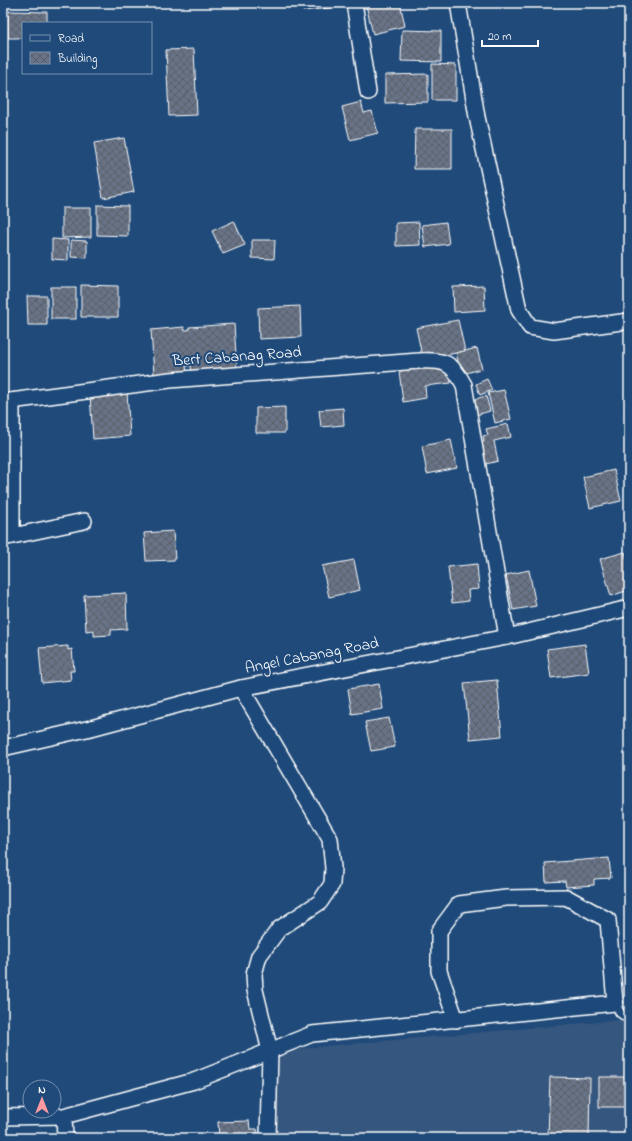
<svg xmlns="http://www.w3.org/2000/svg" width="632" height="1141" viewBox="0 0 632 1141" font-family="'Indie Flower',sans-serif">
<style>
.built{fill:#35567e}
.building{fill:url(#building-cross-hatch);stroke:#fff}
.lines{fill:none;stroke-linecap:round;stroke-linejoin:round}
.lane-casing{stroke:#fff;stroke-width:11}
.street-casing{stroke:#fff;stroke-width:18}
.lane{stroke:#1f4a7a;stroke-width:8}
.street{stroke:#1f4a7a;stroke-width:15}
.labels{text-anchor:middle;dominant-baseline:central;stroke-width:4;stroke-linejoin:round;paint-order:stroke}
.street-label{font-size:16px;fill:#fff;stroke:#1f4a7a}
</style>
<defs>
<pattern id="building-cross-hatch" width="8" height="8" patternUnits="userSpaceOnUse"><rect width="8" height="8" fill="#687387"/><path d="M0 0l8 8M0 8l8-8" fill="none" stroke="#595e67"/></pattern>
</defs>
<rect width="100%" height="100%" fill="#1f4a7a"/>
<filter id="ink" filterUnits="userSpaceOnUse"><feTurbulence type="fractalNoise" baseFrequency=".025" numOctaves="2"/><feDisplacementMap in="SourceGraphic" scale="8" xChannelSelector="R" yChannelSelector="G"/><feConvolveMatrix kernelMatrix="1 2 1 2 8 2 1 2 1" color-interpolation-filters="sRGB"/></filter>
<g filter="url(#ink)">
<path class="built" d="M620 1020 629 1028V1138H268L270 1051Z"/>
<g class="building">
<path d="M302 3H347V6L303 11Z"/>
<path d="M374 3H400L405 26 373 34 366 5Z"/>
<path d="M8 11 47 12V23H23V38H8Z"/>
<path d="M402 30 441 31V62L401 61Z"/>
<path d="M194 49 197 115 169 116 166 50Z"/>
<path d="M432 64 456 65V100H432Z"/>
<path d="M428 74V102L385 103V75Z"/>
<path d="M361 102 364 113 372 111 378 133 350 140 342 107Z"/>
<path d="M415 129H452V169H414Z"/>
<path d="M124 138 134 192 103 198 94 143Z"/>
<path d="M97 205 128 206V236L97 235Z"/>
<path d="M62 208H91V237L62 238Z"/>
<path d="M234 221 245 245 223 254 212 231Z"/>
<path d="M419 222 420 245 396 246V223Z"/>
<path d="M446 222 449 244 425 247 422 225Z"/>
<path d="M52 239 68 240V260L52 259Z"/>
<path d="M71 240 87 241V258L71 257Z"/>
<path d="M252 240H275L274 259 252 258Z"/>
<path d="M81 285 118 286V317H81Z"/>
<path d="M484 286 485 310 454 312 453 287Z"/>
<rect x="51" y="287" width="25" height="32"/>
<path d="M27 296H47V325H28Z"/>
<path d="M300 306 301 337 259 339 258 308Z"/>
<path d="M458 320 465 351 423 360 416 328Z"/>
<path d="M234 324 237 370 192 373 191 366H186L187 373 154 375 151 330 184 327V330H189V327Z"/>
<path d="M477 348 482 369 461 374 456 353Z"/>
<path d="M448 366 451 383 425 386 426 398 403 402 399 371Z"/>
<path d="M487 379 492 390 480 395 476 384Z"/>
<path d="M504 390 511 419 495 423 488 393Z"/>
<path d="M127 392 130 436 93 439 90 395Z"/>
<path d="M486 396 490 411 476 415 472 400Z"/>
<path d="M285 407V433H256V408Z"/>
<path d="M343 408 344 425 321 427 319 410Z"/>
<path d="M508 424 511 437 494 441 498 461 482 465 477 444 484 442 483 436 488 435 486 429Z"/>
<path d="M451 440 457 468 427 474 422 446Z"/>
<path d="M614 470 621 501 590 508 583 477Z"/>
<path d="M173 531 175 560 146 561 144 533Z"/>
<path d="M625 552 629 567V590L611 596 600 559Z"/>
<path d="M354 560 360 590 329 597 322 566Z"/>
<path d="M477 564 479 589 468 590 469 601 452 603 448 567Z"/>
<path d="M529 570 536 606 513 610 506 575Z"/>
<path d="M126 593 127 629 111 630V635L94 636V630L86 631 84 595Z"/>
<path d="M585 644 589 673 551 678 547 649Z"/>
<path d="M68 646V650L72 649 74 671H70L71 680 42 683 39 648Z"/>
<path d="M497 680 502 736 470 739 464 683Z"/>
<path d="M379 684 383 709 352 714 348 689Z"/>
<path d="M389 718 395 747 371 751 365 722Z"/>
<path d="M609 858 611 878 594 879V885L566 887 565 881 546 882 545 863Z"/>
<path d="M550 1077 590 1078 589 1138H548Z"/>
<rect x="599" y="1077" width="30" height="30"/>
<path d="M249 1121 250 1129H257L258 1138H219L218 1122Z"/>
<rect x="163" y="1135" width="31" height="3"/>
</g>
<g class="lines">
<defs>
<path id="lane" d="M615 1003 620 1013 629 1019"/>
<g id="street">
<path d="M354 3 368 92"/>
<path d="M458 3 477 117 519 310 530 327 554 331 629 321"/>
<path d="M3 402 170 380 419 361C445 360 452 362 464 385L507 637"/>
<path d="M12 536V401"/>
<path d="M3 538 84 521"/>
<path d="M241 688 330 839 333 868 332 884 320 902 279 929 259 956 254 974 255 990 270 1051 268 1138"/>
<path d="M3 748 91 728 241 688 507 637 629 608"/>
<path d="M64 1116 65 1138"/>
<path d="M3 1117 64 1116 194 1081 312 1034 615 1003 608 920 566 897 506 898 459 904 439 931V971L456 1020"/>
</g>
</defs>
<use href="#lane" class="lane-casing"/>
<use href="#street" class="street-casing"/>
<use href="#lane" class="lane"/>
<use href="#street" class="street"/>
</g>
</g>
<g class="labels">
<g class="street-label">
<text transform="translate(237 357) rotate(-4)">Bert Cabanag Road</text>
<text transform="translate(312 656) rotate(-11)">Angel Cabanag Road</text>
</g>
</g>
<rect width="632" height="1141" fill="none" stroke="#1f4a7a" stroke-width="16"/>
<rect x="8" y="8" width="616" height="1125" fill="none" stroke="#fff" stroke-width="1.5" filter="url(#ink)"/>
<rect x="22" y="22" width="130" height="52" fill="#1f4a7a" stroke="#7992af"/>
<rect x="30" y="35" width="20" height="6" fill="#1f4a7a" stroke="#7992af"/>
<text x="58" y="42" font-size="12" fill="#ffffff">Road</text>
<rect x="30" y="52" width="20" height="12" fill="url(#building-cross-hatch)" stroke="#7992af"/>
<text x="58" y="62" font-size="12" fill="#ffffff">Building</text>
<g transform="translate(42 1099)"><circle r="19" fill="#1f4a7a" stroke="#7992af"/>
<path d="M0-3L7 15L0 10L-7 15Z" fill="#ff9aa2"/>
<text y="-6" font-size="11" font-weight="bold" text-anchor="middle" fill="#ffffff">N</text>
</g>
<path d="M482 40v6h56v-6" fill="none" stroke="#ffffff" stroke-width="2"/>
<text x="488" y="40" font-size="12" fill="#ffffff" stroke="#1f4a7a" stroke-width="3" paint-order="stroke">20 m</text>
</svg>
